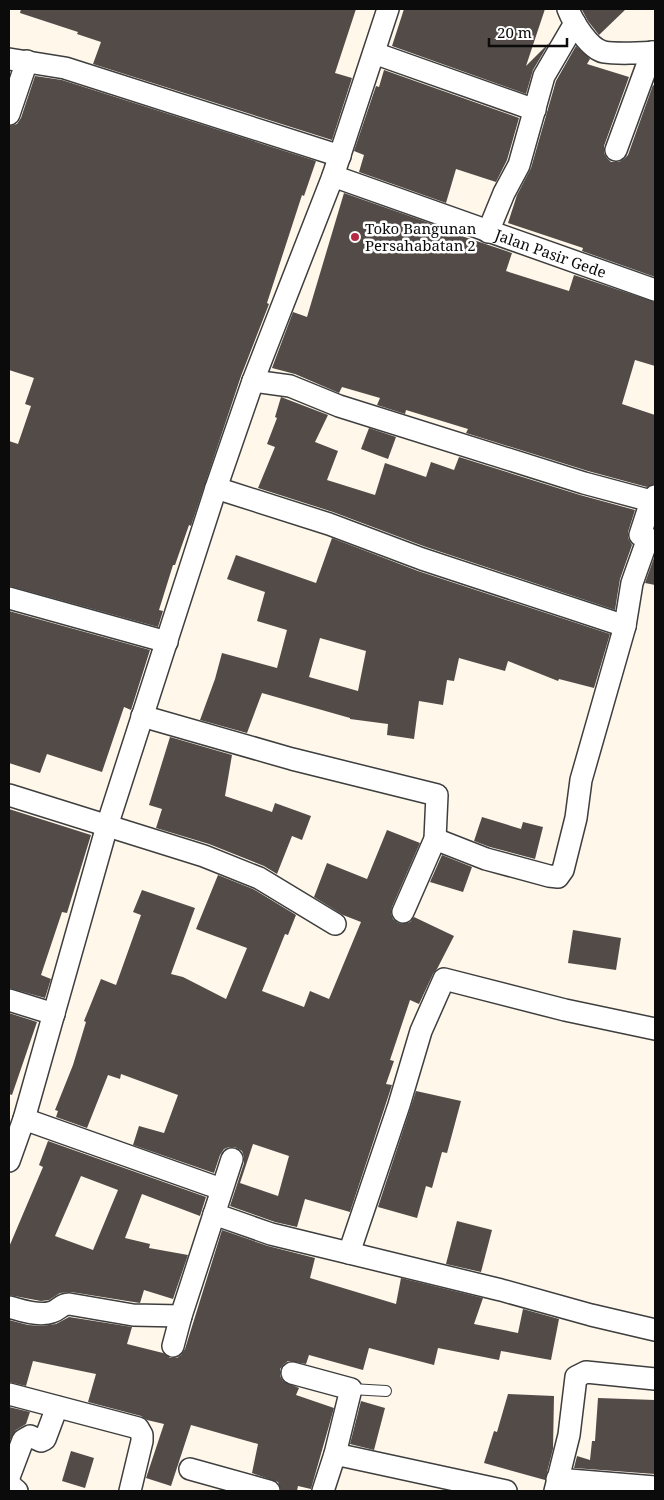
<svg xmlns="http://www.w3.org/2000/svg" width="664" height="1500" viewBox="0 0 664 1500" font-family="'Noto Serif',serif">
<style>
.building{fill:#534b48;fill-rule:evenodd}
.lines{fill:none;stroke-linecap:round;stroke-linejoin:round}
.service-casing{stroke:#3e3e3e;stroke-width:12}
.minor-casing{stroke:#3e3e3e;stroke-width:24}
.service{stroke:#fff;stroke-width:10}
.minor{stroke:#fff;stroke-width:21}
.poi-dot{fill:#b42a43;stroke:#fff;stroke-width:2}
.labels{text-anchor:middle;dominant-baseline:central;stroke-width:5;stroke-linejoin:round;paint-order:stroke}
.poi-label{font-size:15px;fill:#0b0b0b;stroke:#fff;text-anchor:start}
.street-label{font-size:15px;fill:#0b0b0b;stroke:#fff}
</style>
<rect width="100%" height="100%" fill="#fef7ea"/>
<g class="building">
<path d="M21 9H356L335 73 352 78 332 140 93 64 101 42 77 34 78 32 20 13Z"/>
<path d="M404 9H545L526 66 549 43 533 70 526 94 392 46Z"/>
<path d="M583 9H626L599 35 588 21 582 10Z"/>
<path d="M576 46 590 59 587 64 629 77 604 146V153L607 158 611 162H619L624 159 628 155 653 85 655 86V277L582 251 583 248 508 223 517 195 531 168 556 81Z"/>
<path d="M384 70 519 118 507 160 496 182 456 169 446 203 359 172 364 155 354 151 376 86 379 87Z"/>
<path d="M35 76 62 80 316 161 304 196 302 195 267 303 269 304 241 376 191 526 189 525 175 565H173L159 610 163 611 158 627 9 586V441L18 444 31 406 25 404 34 378 9 370V126L17 124 21 118Z"/>
<path d="M344 193 438 226V228L512 253 506 271 569 291 574 275 655 302V366L635 360 622 404 655 415V484L647 487 588 471 466 433 468 429 406 410 405 414 377 405 380 398 342 387 339 393 295 374 272 368 293 312 307 317Z"/>
<path d="M281 397 328 415 315 442 338 451 327 480 375 495 385 463 426 477 431 462 454 470 459 457 580 495 635 510 628 532V538L632 545 620 579 615 610 426 547 333 512 258 488 275 447 267 444 277 418 275 417Z"/>
<path d="M369 428 396 437 388 459 361 449Z"/>
<path d="M332 538 418 571 610 634 594 688 559 679 558 681 508 661 505 671 459 658 454 681 447 680 443 705 419 701 414 739 387 735 388 724 350 719V718L262 693 247 733 200 720 215 679 222 653 277 668 287 630 257 621 265 592 227 579 236 555 316 583ZM320 638 366 651 358 691 309 677Z"/>
<path d="M655 555V585L645 583Z"/>
<path d="M9 611 150 650 131 710 124 707 102 772 47 754 40 773 9 763Z"/>
<path d="M170 737 232 755 225 796 272 812 275 803 311 816 302 840 292 836 277 874 264 866 209 844 156 828 162 809 149 805Z"/>
<path d="M9 809 91 835 67 913 62 912 41 975 51 979 45 998 9 988Z"/>
<path d="M482 817 521 829 523 822 543 827 535 859 490 847 474 841Z"/>
<path d="M387 830 420 843 392 907 391 913 393 919 398 923 404 924 410 922 414 917 454 936 437 969 433 974 419 1004 410 1000 390 1060 394 1061 386 1084 392 1085 350 1212 305 1199 297 1227 275 1222 230 1206 244 1163V1157L242 1151 235 1147H229L224 1149 220 1155 214 1173 133 1145 139 1126 164 1133 178 1095 121 1074 120 1079 108 1075 87 1128 56 1117 58 1111 55 1110 73 1065 86 1022 84 1021 101 979 116 985 141 915 133 912 142 890 195 908 171 974 183 977 226 999 247 948 196 929 218 875 253 889 296 915 288 935 285 934 262 991 304 1007 310 991 329 999 361 922 343 915 314 897 327 863 367 879ZM253 1144 289 1156 278 1196 240 1183Z"/>
<path d="M442 855 472 867 463 892 430 882Z"/>
<path d="M573 930 621 938 616 970 568 963Z"/>
<path d="M9 1013 37 1022 12 1095 9 1094Z"/>
<path d="M416 1091 461 1101 447 1153 442 1152 432 1188 426 1186 417 1218 378 1207Z"/>
<path d="M48 1141 206 1197 200 1216 142 1194 125 1238 150 1244 149 1248 188 1255 173 1299 144 1290 140 1303 71 1292 60 1293 49 1300 41 1301 9 1295V1247L43 1167 39 1165ZM81 1176 118 1190 93 1250 55 1236Z"/>
<path d="M457 1221 492 1230 481 1272 446 1264Z"/>
<path d="M222 1230 268 1246 315 1258 310 1278 396 1304 401 1278 483 1298 474 1324 518 1333 523 1309 559 1319 551 1360 501 1351 499 1360 438 1348 434 1365 369 1348 363 1370 309 1355 306 1364 288 1361 284 1364 280 1369V1376L283 1381 299 1388 296 1395 334 1408 311 1489 298 1486 297 1491H281L278 1482 252 1473 258 1444 191 1425 171 1486 146 1478 164 1424 147 1420 141 1416 88 1402 96 1374 33 1361 26 1386 9 1382V1320L28 1325 42 1326 56 1324 69 1317 132 1327 127 1344 163 1353 170 1358H177L181 1355 185 1349Z"/>
<path d="M508 1394 554 1396 553 1449 545 1480 484 1463 494 1431 497 1432Z"/>
<path d="M598 1398 655 1400V1474L574 1468 577 1456 590 1460 592 1441H595Z"/>
<path d="M361 1401 385 1408 374 1450 350 1444Z"/>
<path d="M9 1407 30 1412 26 1424 16 1430 9 1442Z"/>
<path d="M71 1451 94 1458 85 1488 62 1481Z"/>
</g>
<g class="lines">
<defs>
<path id="service" d="M351 1389 386 1391"/>
<g id="minor">
<path d="M568 9C573 22 589 49 604 52 615 54 644 53 655 52"/>
<path d="M374 53 535 110"/>
<path d="M9 59 65 68 340 156"/>
<path d="M9 114 27 61"/>
<path d="M616 150 652 52"/>
<path id="s1" d="M333 176 655 290"/>
<path d="M488 232 504 193 519 165 544 76 575 23"/>
<path d="M253 381 290 386 339 406 584 483 651 501"/>
<path d="M216 488 329 524 422 559 625 626"/>
<path d="M9 598 167 642"/>
<path d="M142 716 292 759 437 795 435 839 403 912"/>
<path d="M9 795 204 856 259 878 335 924"/>
<path d="M435 839 486 859 549 876 558 877 563 870 576 818 581 780 625 626 632 583 648 538 640 535 651 501 655 496"/>
<path d="M9 1000 54 1014"/>
<path d="M24 1119 221 1189"/>
<path d="M9 1161 24 1119 107 826 216 488 253 381 333 176 388 9"/>
<path d="M214 1214 271 1234 501 1290 591 1315 655 1330"/>
<path d="M349 1253 399 1105 421 1031 444 979 565 1010 655 1029"/>
<path d="M9 1307C21 1310 39 1317 52 1312 59 1310 61 1304 69 1304L133 1315 181 1316"/>
<path d="M173 1346 181 1316 232 1159"/>
<path d="M292 1373 351 1389 335 1454"/>
<path d="M9 1394 138 1428 142 1435V1441L130 1491"/>
<path d="M190 1469 269 1491"/>
<path d="M557 1479 655 1487"/>
<path d="M17 1491 10 1485 9 1477 23 1440 30 1436 41 1441 45 1439 57 1407"/>
<path d="M323 1491 335 1454 506 1491"/>
<path d="M555 1491 569 1435 576 1377 586 1372 655 1379"/>
</g>
</defs>
<use href="#service" class="service-casing"/>
<use href="#minor" class="minor-casing"/>
<use href="#service" class="service"/>
<use href="#minor" class="minor"/>
</g>
<circle class="poi-dot" cx="355" cy="237" r="5"/>
<g class="labels">
<g class="poi-label">
<text x="365" y="228">Toko Bangunan<tspan x="365" dy="17">Persahabatan 2</tspan></text>
</g>
<g class="street-label">
<text stroke="none"><textPath href="#s1" startOffset="231">Jalan Pasir Gede</textPath></text>
</g>
</g>
<rect width="664" height="1500" fill="none" stroke="#0b0b0b" stroke-width="20"/>
<path d="M489 38v8h78v-8" fill="none" stroke="#0b0b0b" stroke-width="2.5"/>
<text x="497" y="38" font-size="15" fill="#0b0b0b" stroke="#ffffff" stroke-width="4" paint-order="stroke">20 m</text>
</svg>
